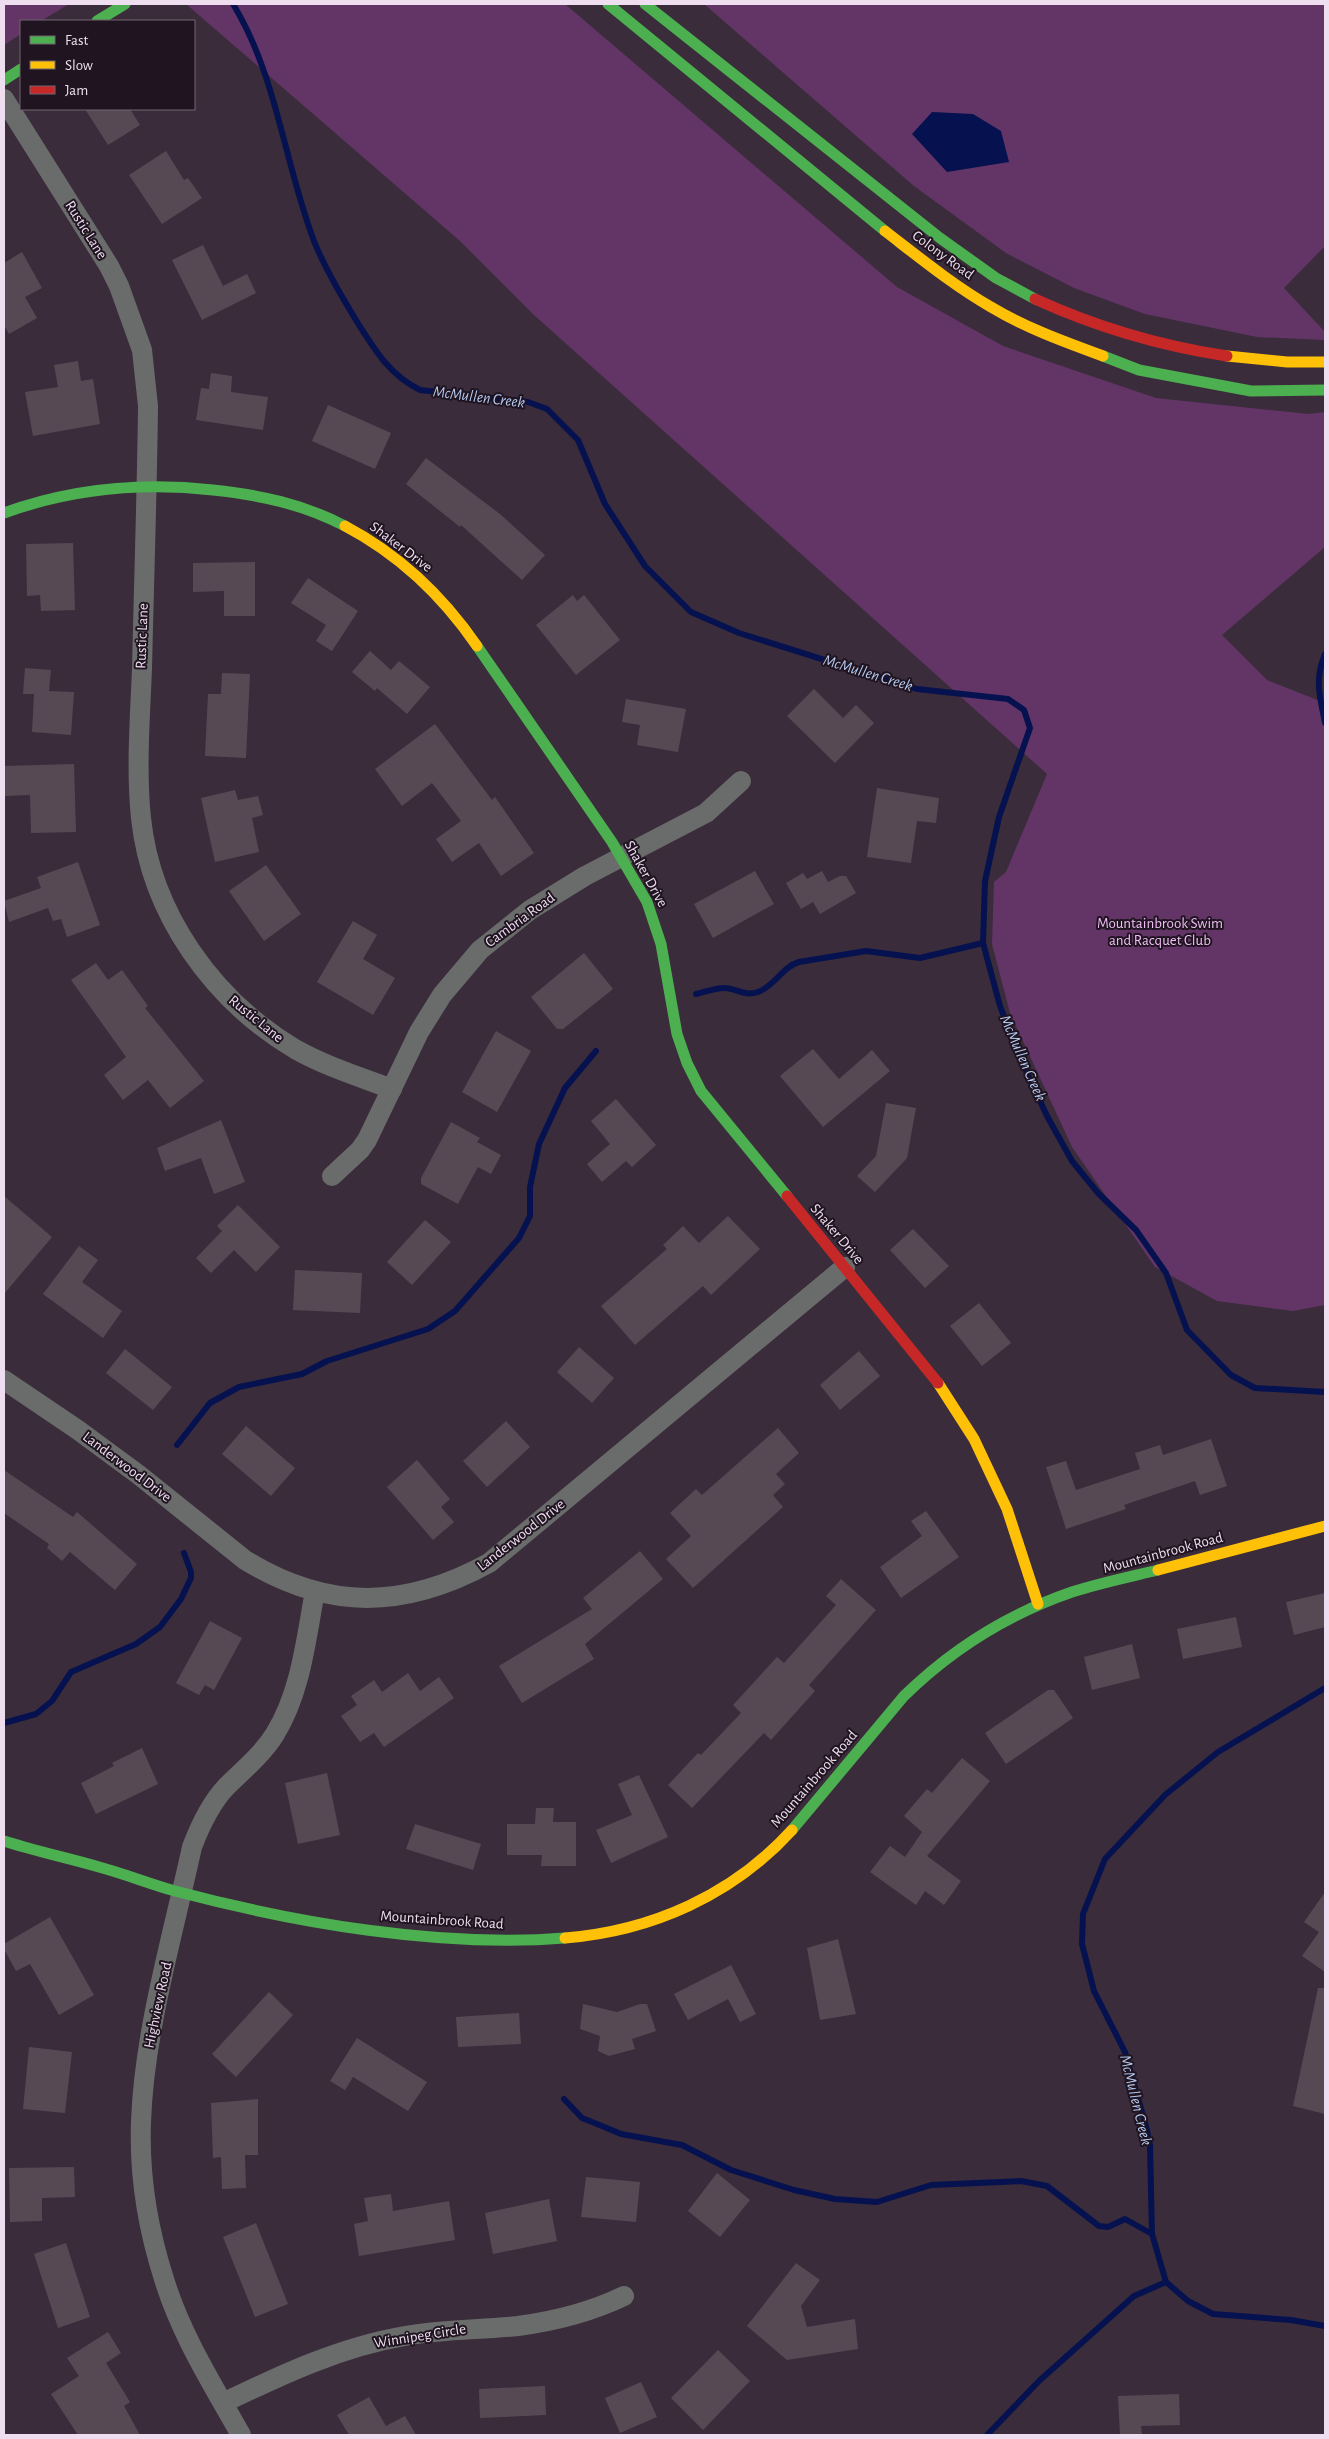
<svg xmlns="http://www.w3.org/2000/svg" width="1329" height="2439" viewBox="0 0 1329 2439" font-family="'Alegreya Sans',sans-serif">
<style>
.green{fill:#633567}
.water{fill:#05124f}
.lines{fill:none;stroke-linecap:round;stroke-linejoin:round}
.stream{stroke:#05124f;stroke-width:6}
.building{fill:#574954}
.street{stroke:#6a6c6b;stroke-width:20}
.fast{stroke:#4caf50;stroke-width:11}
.slow{stroke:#ffc107;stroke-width:11}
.jam{stroke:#c62828;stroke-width:11}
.labels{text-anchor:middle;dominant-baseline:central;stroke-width:4;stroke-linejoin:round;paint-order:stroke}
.street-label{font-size:15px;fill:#eedef0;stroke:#1f1420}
.park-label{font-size:15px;fill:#f0bef5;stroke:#1f1420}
.water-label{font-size:16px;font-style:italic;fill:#b5caf1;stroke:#1f1420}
</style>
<rect width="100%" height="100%" fill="#3a2c3b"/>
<g class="green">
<path d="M4 4H69L41 21H21V34L4 45Z"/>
<path d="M186 4H565L897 287 1003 346 1156 398 1309 414 1325 412V547L1222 635 1267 680 1325 703V1305L1293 1311 1217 1301 1155 1267 1072 1147 1010 1013 992 944 994 882 1006 872 1047 774 534 315 460 241Z"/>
<path d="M704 4H1325V246L1284 288 1325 332V340L1257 337 1145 314 1074 288 1006 253 914 186Z"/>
</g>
<path class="water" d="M932 112 973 114 1001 131 1009 162 947 172 912 134Z"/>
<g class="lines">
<g class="stream">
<path d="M233 4C277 76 284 162 314 241 325 269 343 299 359 325 376 352 391 376 420 390L528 402 547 409 578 440 605 504 645 566 691 612 739 633 917 689 1008 699 1024 710 1030 728 999 817 985 881 983 943 1000 1006 1021 1060 1047 1116 1072 1161 1098 1193 1136 1230 1166 1273 1187 1330 1231 1375 1255 1388 1325 1392"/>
<path d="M1325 654C1314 681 1320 696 1325 723"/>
<path d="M696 994C705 992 715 988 724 988 737 988 744 997 758 992 775 986 782 967 799 962L866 951 920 958 983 943"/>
<path d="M177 1445 210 1403 239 1387 302 1374 327 1361 428 1329 455 1311 519 1238 530 1216V1187L539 1144 565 1088 596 1051"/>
<path d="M1325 1688 1218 1752 1165 1795 1105 1859 1083 1914 1082 1944 1094 1991 1125 2052 1146 2126 1150 2145 1152 2234 1166 2282 1188 2301 1213 2314 1291 2320 1325 2326"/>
<path d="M4 1723 36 1714 52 1701 71 1672 136 1644 160 1627 181 1599 191 1578V1572L184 1553"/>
<path d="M564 2099 582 2118 602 2126 621 2134 682 2145 731 2170 794 2190 835 2199 877 2202 931 2185 1021 2181 1047 2186 1099 2226 1108 2227 1125 2219 1152 2234"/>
<path d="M987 2435 1039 2381 1134 2296 1166 2282"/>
</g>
</g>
<g class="building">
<path d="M85 109H130L140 125 108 145Z"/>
<path d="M166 151 184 180 188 178 202 198 162 224 129 175Z"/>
<path d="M203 245 223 286 247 274 256 293 202 320 172 260Z"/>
<path d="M22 252 42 288 25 297 37 318 9 334 4 325V263Z"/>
<path d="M78 361 81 381 93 379 100 424 33 436 25 392 58 387 54 365Z"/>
<path d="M211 373 232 376 231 392 268 397 263 430 196 420 201 388 209 389Z"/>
<path d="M328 405 391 433 375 469 312 441Z"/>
<path d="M426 458 500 514 545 555 522 580 461 525 460 527 406 484Z"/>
<path d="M73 543 75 610 41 611 40 595 27 596 26 544Z"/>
<path d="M255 562V616H224V591L193 592V563Z"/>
<path d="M308 578 358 611 332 651 316 641 326 625 291 603Z"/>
<path d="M573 595 577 601 584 595 620 640 576 675 536 625Z"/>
<path d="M370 651 391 670 399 661 430 687 407 714 377 688 375 691 352 672Z"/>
<path d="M25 668 51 670 49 691 74 692 71 735 32 732 34 694H23Z"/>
<path d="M222 673 250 674 246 758 205 756 208 694H221Z"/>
<path d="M814 689 843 718 856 705 874 723 835 763 787 716Z"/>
<path d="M626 699 686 709 678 752 637 745 640 725 622 722Z"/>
<path d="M435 724 492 800 495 797 534 853 501 876 479 843 452 862 436 839 461 821 432 783 402 806 375 769Z"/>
<path d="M74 764 76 832 31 833 30 795 4 796V766Z"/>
<path d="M877 788 939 798 936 823 917 821 911 863 867 857Z"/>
<path d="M235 790 238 800 258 796 263 815 252 818 259 852 215 862 201 798Z"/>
<path d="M78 862 100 925 67 937 61 919 53 921 48 908 9 922 4 901 41 888 37 877Z"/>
<path d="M266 865 301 914 264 941 229 891Z"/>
<path d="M755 871 774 904 713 938 694 904Z"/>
<path d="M822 871 828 882 840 876H846L856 893 820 914 813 902 801 909 786 883 803 873 807 879Z"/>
<path d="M353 921 377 935 363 959 395 978 373 1015 317 982Z"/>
<path d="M584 953 613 989 563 1029H557L531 997Z"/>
<path d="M96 963 108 980 122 970 148 1006 145 1008 204 1081 170 1108 148 1080 123 1100 104 1075 126 1057 71 980Z"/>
<path d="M496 1031 531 1051 497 1112 462 1092Z"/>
<path d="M813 1049 839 1079 872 1050 890 1071 823 1127 780 1076Z"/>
<path d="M616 1099 656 1145 632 1167 626 1161 602 1182 587 1164 610 1144 591 1121Z"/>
<path d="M886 1103 916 1108 907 1158 875 1192 857 1176 876 1156Z"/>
<path d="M221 1120 245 1182 214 1194 201 1158 165 1171 157 1148Z"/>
<path d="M451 1122 480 1138 477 1142 501 1155 491 1174 478 1167 458 1204 421 1184V1178Z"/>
<path d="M4 1196 52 1237 4 1294Z"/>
<path d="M238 1205 280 1247 256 1272 234 1250 211 1273 196 1258 222 1231 217 1226Z"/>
<path d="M728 1216 760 1249 711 1295 703 1286 635 1345 601 1306 667 1249 663 1245 683 1226 699 1243Z"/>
<path d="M425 1220 451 1242 412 1285 387 1262Z"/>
<path d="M913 1229 949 1266 925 1288 890 1250Z"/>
<path d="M79 1246 98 1260 82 1282 122 1311 103 1338 43 1294Z"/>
<path d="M295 1270 362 1273 360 1313 293 1310Z"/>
<path d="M979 1303 1011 1343 982 1366 950 1326Z"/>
<path d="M579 1347 614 1378 592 1403 557 1372Z"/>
<path d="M125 1349 172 1387 153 1410 106 1373Z"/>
<path d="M859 1351 880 1376 840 1410 820 1385Z"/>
<path d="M506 1421 530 1447 487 1487 463 1461Z"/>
<path d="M246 1426 295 1468 271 1496 222 1454Z"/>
<path d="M778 1428 799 1453 776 1474 785 1484 773 1495 783 1507 693 1588 666 1559 691 1536 670 1513 696 1489 702 1495Z"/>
<path d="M1211 1439 1227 1486 1200 1495 1195 1481 1124 1505 1126 1509 1066 1529 1046 1467 1066 1461 1076 1490 1140 1469 1135 1453 1160 1445 1163 1455Z"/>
<path d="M417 1460 450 1499 441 1507 454 1522 433 1540 387 1487Z"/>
<path d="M4 1470 73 1517 77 1512 137 1564 115 1590 70 1552 62 1561 47 1548 49 1544 4 1513Z"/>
<path d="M926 1511 959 1557 901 1598 880 1567 922 1536 911 1521Z"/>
<path d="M640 1551 663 1579 585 1644 594 1659 522 1703 499 1666 592 1609 583 1598Z"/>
<path d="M841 1579 876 1610 809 1685 815 1691 771 1740 764 1733 692 1808 668 1785 698 1753 701 1755 741 1713 733 1705 777 1657 784 1663 836 1605 826 1596Z"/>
<path d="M1325 1593V1627L1294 1635 1286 1602Z"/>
<path d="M1236 1617 1242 1647 1183 1659 1177 1629Z"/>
<path d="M210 1621 242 1638 214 1690 205 1685 199 1695 176 1683Z"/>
<path d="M1132 1644 1140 1678 1092 1690 1084 1657Z"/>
<path d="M408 1673 420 1691 439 1677 454 1698 384 1747 374 1733 360 1742 341 1716 357 1705 351 1696 374 1680 382 1692Z"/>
<path d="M1048 1690H1054L1073 1718 1006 1764 985 1733Z"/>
<path d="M142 1748 158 1784 96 1814 81 1783 114 1766 112 1763Z"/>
<path d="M962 1758 990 1781 927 1856 961 1881 944 1905 925 1891 916 1905 870 1872 890 1846 905 1857 922 1832 904 1816 927 1789 932 1793Z"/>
<path d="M327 1773 340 1835 298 1844 285 1783Z"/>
<path d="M639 1775 668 1837 611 1863 596 1830 632 1815 618 1784Z"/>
<path d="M536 1808H554L553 1822H576V1866H541L542 1855H507V1824H535Z"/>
<path d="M415 1824 481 1844 473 1870 406 1849Z"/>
<path d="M1325 1892V1972L1302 1956 1319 1932 1304 1922Z"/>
<path d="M50 1917 94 1995 59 2015 30 1964 16 1971 4 1949V1944Z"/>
<path d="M838 1939 856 2014 820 2020 807 1948Z"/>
<path d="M731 1965 756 2014 740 2022 728 1999 688 2020 674 1994Z"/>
<path d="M1318 1988H1325V2114L1293 2106Z"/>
<path d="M269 1992 293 2015 236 2077 212 2054Z"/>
<path d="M583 2004 617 2012 640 2004H647L656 2031 632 2039 635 2049 609 2056 598 2051 600 2036 580 2029Z"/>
<path d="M519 2013 521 2044 458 2047 456 2017Z"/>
<path d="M357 2038 427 2082 408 2111 353 2077 345 2090 330 2081Z"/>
<path d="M29 2047 72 2052 65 2113 23 2109Z"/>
<path d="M258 2099V2155H245L246 2188 222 2189 221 2157 213 2158 211 2103Z"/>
<path d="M74 2167 75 2197 42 2198V2221L10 2222 9 2168Z"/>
<path d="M717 2173 750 2200 720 2237 688 2211Z"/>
<path d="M586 2177 640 2182 636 2222 581 2217Z"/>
<path d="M391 2194 393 2211 449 2201 455 2240 359 2256 354 2224 368 2221 364 2198Z"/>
<path d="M549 2199 557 2241 493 2254 485 2213Z"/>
<path d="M256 2223 288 2304 255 2317 223 2237Z"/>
<path d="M66 2243 90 2317 58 2328 34 2254Z"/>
<path d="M796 2263 820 2280 801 2306 807 2327 855 2319 858 2349 787 2360 747 2326Z"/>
<path d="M108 2332 121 2353 106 2363 130 2402 124 2406 140 2435H78L51 2394 79 2376 67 2358Z"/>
<path d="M718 2350 750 2381 703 2430 671 2398Z"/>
<path d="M641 2382 657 2417 620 2433 605 2398Z"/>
<path d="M545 2386 546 2415 480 2418 479 2389Z"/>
<path d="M1179 2394 1180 2425 1141 2426 1142 2435H1120L1118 2396Z"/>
<path d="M369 2397 386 2426 405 2416 416 2435H349L337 2415Z"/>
</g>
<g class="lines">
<g class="street">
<path d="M4 99 109 266 119 286 142 350 148 406C147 493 144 581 142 669 140 718 136 769 141 818 151 914 213 1000 295 1049 325 1066 360 1077 392 1089"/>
<path d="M332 1176 360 1150 367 1140 419 1032 442 995 480 950 530 910 585 876 706 813 741 781"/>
<path d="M4 1380 78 1430 139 1475 245 1560C328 1611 405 1609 489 1563L845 1267"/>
<path d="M223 2403C281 2375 340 2347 405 2336 442 2329 480 2330 518 2326 555 2321 591 2312 624 2296"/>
<path d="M241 2435C213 2385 181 2335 164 2279 148 2229 139 2175 141 2122 144 2032 173 1935 192 1847 200 1826 210 1804 226 1787 243 1770 262 1755 275 1734 301 1692 306 1639 315 1591"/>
</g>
<g class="fast">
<path d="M608 4 885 231"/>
<path d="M645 4 940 238 996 278 1035 299"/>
<path d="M97 21 125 4"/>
<path d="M4 80 21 69"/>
<path d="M1103 356 1139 370 1251 391 1325 390"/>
<path d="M4 513C73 488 141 482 213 490 260 495 303 504 345 526"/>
<path d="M477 646 612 842 647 902 661 944 677 1034 687 1063 701 1091 787 1196"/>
<path d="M792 1830 904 1696C952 1649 1008 1614 1072 1592 1100 1583 1129 1577 1158 1570"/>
<path d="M4 1841C35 1851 68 1858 99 1867 125 1874 150 1884 175 1891 296 1923 440 1948 565 1938"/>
</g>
<g class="slow">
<path d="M885 231C920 258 953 285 991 307 1026 328 1065 342 1103 356"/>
<path d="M1227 356 1287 362H1325"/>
<path d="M345 526C400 555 442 595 477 646"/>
<path d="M938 1383 974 1439 1007 1509 1038 1604"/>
<path d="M1158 1570 1325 1526"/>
<path d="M565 1938C652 1931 733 1895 792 1830"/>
</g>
<g class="jam">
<path d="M1035 299C1096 327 1161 346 1227 356"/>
<path d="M787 1196 938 1383"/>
</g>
</g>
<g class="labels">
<g class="street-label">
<text transform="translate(86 230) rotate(58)">Rustic Lane</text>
<text transform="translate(943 255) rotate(36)">Colony Road</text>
<text transform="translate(401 547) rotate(37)">Shaker Drive</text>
<text transform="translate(142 636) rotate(-88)">Rustic Lane</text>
<text transform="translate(646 874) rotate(61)">Shaker Drive</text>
<text transform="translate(520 920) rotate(-36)">Cambria Road</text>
<text transform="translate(256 1019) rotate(39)">Rustic Lane</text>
<text transform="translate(837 1234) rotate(50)">Shaker Drive</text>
<text transform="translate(127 1467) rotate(37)">Landerwood Drive</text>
<text transform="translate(521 1535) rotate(-38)">Landerwood Drive</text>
<text transform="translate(1163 1553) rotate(-15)">Mountainbrook Road</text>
<text transform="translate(814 1779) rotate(-49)">Mountainbrook Road</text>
<text transform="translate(442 1920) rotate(4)">Mountainbrook Road</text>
<text transform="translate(158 2005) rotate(-78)">Highview Road</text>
<text transform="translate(420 2336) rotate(-9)">Winnipeg Circle</text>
</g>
<g class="park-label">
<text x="1160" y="923">Mountainbrook Swim<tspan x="1160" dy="17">and Racquet Club</tspan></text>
</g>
<g class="water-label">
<text transform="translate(479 397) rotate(7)">McMullen Creek</text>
<text transform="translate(868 673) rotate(17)">McMullen Creek</text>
<text transform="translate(1023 1058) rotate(66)">McMullen Creek</text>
<text transform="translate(1136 2100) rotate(76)">McMullen Creek</text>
</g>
</g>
<rect width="1329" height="2439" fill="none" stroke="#eedef0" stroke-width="10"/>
<rect x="20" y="20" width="175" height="90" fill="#1f1420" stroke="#726573"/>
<rect x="30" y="36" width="25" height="8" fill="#4caf50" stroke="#726573"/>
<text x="65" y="45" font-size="15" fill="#eedef0">Fast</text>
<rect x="30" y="61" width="25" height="8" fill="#ffc107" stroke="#726573"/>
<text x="65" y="70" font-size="15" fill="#eedef0">Slow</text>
<rect x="30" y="86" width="25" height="8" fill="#c62828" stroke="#726573"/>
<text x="65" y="95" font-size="15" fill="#eedef0">Jam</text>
</svg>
